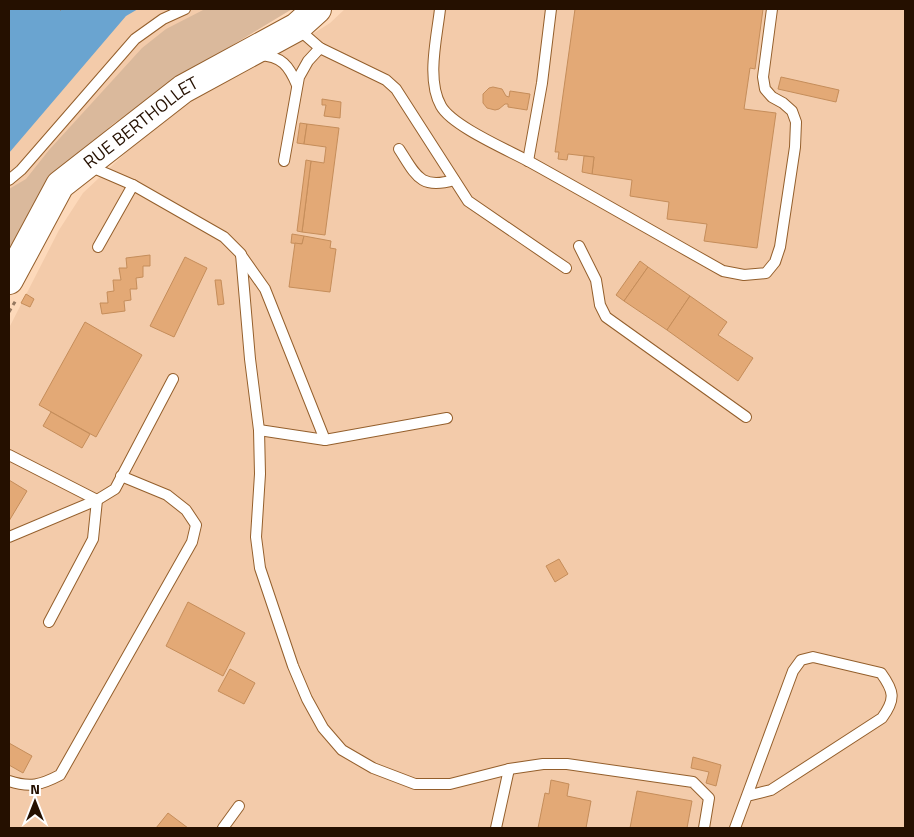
<svg xmlns="http://www.w3.org/2000/svg" width="914" height="837" font-family="'Titillium Web',sans-serif">
<style>
.built{fill:#f3cbaa}
.green{fill:#dab99c}
.water{fill:#6aa4d0}
.building{fill:#e3a976;stroke:#c58d5a}
.lines{fill:none;stroke-linecap:round;stroke-linejoin:round}
.service-casing{stroke:#945f2c;stroke-width:12}
.secondary-casing{stroke:#945f2c;stroke-width:30}
.path{stroke:#957860;stroke-width:3;stroke-dasharray:4 4;stroke-linecap:butt}
.service{stroke:#fff;stroke-width:10}
.secondary{stroke:#fff;stroke-width:28}
.labels{text-anchor:middle;stroke-width:4.5;stroke-linejoin:round;paint-order:stroke}
.street-label{font-size:18px;fill:#251000;stroke:#fff}
</style>
<rect width="100%" height="100%" fill="#fdd9ba"/>
<!-- built -->
<g class="built">
<polygon points="9,9 292,9 175,80 113,124 60,171 9,254"/>
<polygon points="345,9 905,9 905,828 9,828 9,328 59,230 83,193 151,129 196,96 279,52 289,49 330,23"/>
</g>
<!-- green -->
<polygon class="green" points="205,9 292,9 175,80 113,124 60,171 9,254 9,189 26,179 49,150 142,48 166,29"/>
<!-- water -->
<polygon class="water" points="9,9 138,9 126,16 9,153"/>
<!-- building -->
<g class="building">
<polygon points="575,9 763,9 755,69 750,68 744,109 776,113 757,248 704,241 707,224 667,219 669,202 630,196 632,180 592,174 594,157 568,154 567,160 558,159 559,152 555,152"/>
<polygon points="781,77 839,90 836,102 778,89"/>
<polygon points="493,87 502,89 506,96 509,97 510,91 530,94 527,110 508,107 508,104 505,104 499,109 495,110 487,108 483,103 483,94 489,88"/>
<polygon points="322,99 341,102 340,118 324,116 326,105 322,105"/>
<polygon points="300,123 307,124 304,144 297,143"/>
<polygon points="307,124 339,128 325,235 302,232 311,161 324,163 326,147 304,144"/>
<polygon points="584,156 594,157 592,174 582,172"/>
<polygon points="306,160 311,161 302,232 297,231"/>
<polygon points="292,234 304,236 302,244 291,243"/>
<polygon points="304,236 331,241 330,248 336,249 330,292 289,287 295,243 302,244"/>
<polygon points="150,255 150,266 143,266 143,277 136,278 137,289 130,289 131,300 124,301 125,311 102,314 100,303 108,303 107,292 114,291 113,280 121,280 119,268 127,268 126,258"/>
<polygon points="185,257 207,268 174,337 150,326"/>
<polygon points="640,261 648,267 624,301 616,295"/>
<polygon points="648,267 690,296 667,330 624,301"/>
<polygon points="215,280 221,280 224,304 218,305"/>
<polygon points="26,294 34,299 30,307 21,303"/>
<polygon points="690,296 727,322 718,335 753,358 738,381 667,330"/>
<polygon points="85,322 142,355 96,437 39,405"/>
<polygon points="51,412 90,434 82,448 43,426"/>
<polygon points="9,480 27,491 9,521"/>
<polygon points="559,559 568,574 555,582 546,566"/>
<polygon points="188,602 245,633 223,676 166,646"/>
<polygon points="230,669 255,683 244,704 218,691"/>
<polygon points="9,743 32,756 23,773 9,765"/>
<polygon points="693,757 721,765 716,786 706,783 709,772 691,768"/>
<polygon points="551,780 569,784 567,796 591,801 586,828 538,828 545,793 549,794"/>
<polygon points="637,791 692,801 687,828 630,828"/>
<polygon points="168,813 188,828 156,828"/>
</g>
<g class="lines">
<defs>
<g id="service">
<path d="M440,9C437,37 426,80 441,106C452,126 508,150 530,162C595,198 659,235 723,271L744,275L766,273L775,262L780,247L795,147L796,122L792,111L783,103L772,97L765,89L763,77L772,9"/>
<polyline points="297,28 320,48 386,80 396,89 468,201 566,268"/>
<path d="M259,55C282,56 289,66 297,85"/>
<path d="M399,149C416,175 420,190 454,180"/>
<polyline points="284,161 299,77 308,61 320,48"/>
<polyline points="528,161 542,83 551,9"/>
<polyline points="89,166 133,185 224,237 241,254 250,359 259,430 260,474 256,537 260,568 293,666 307,699 323,728 342,750 373,768 415,784 450,784 509,769 543,764 567,764 693,782 709,798 704,828"/>
<polyline points="9,180 21,170 135,39 163,19 185,9"/>
<polyline points="579,246 596,280 600,305 606,317 746,417"/>
<polyline points="98,247 133,185"/>
<polyline points="241,255 265,289 325,440"/>
<polyline points="259,430 325,440 447,418"/>
<polyline points="9,455 97,500 93,539 49,622"/>
<polyline points="9,537 97,500 115,489 173,379"/>
<path d="M9,781C30,788 41,785 60,775L192,542L196,525L186,510L167,495L121,476"/>
<polyline points="223,828 239,806"/>
<polyline points="496,828 509,769"/>
<path d="M735,828L793,671L801,660L813,657L881,673C894,691 896,699 882,718L771,790L747,796"/>
</g>
<g id="secondary">
<path id="s1" d="M9,280L60,185L183,89L297,27L317,9"/>
</g>
</defs>
<!-- service casing -->
<use href="#service" class="service-casing"/>
<!-- secondary casing -->
<use href="#secondary" class="secondary-casing"/>
<!-- path -->
<g class="path">
<polyline points="60,9 61,9"/>
<polyline points="9,312 16,300"/>
</g>
<!-- service -->
<use href="#service" class="service"/>
<!-- secondary -->
<use href="#secondary" class="secondary"/>
</g>
<g class="labels">
<!-- street labels -->
<g class="street-label">
<text dy="6" stroke="none"><textPath href="#s1" startOffset="210">RUE BERTHOLLET</textPath></text>
</g>
</g>
<!-- border -->
<rect width="914" height="837" fill="none" stroke="#251000" stroke-width="20"/>
<!-- north arrow -->
<g transform="translate(35 802)" stroke="#ffffff" stroke-width="4" paint-order="stroke">
<path d="M0-4L9 19L0 12L-9 19Z" fill="#251000"/>
<text y="-8" font-size="14" font-weight="bold" text-anchor="middle" fill="#251000">N</text>
</g>
</svg>
